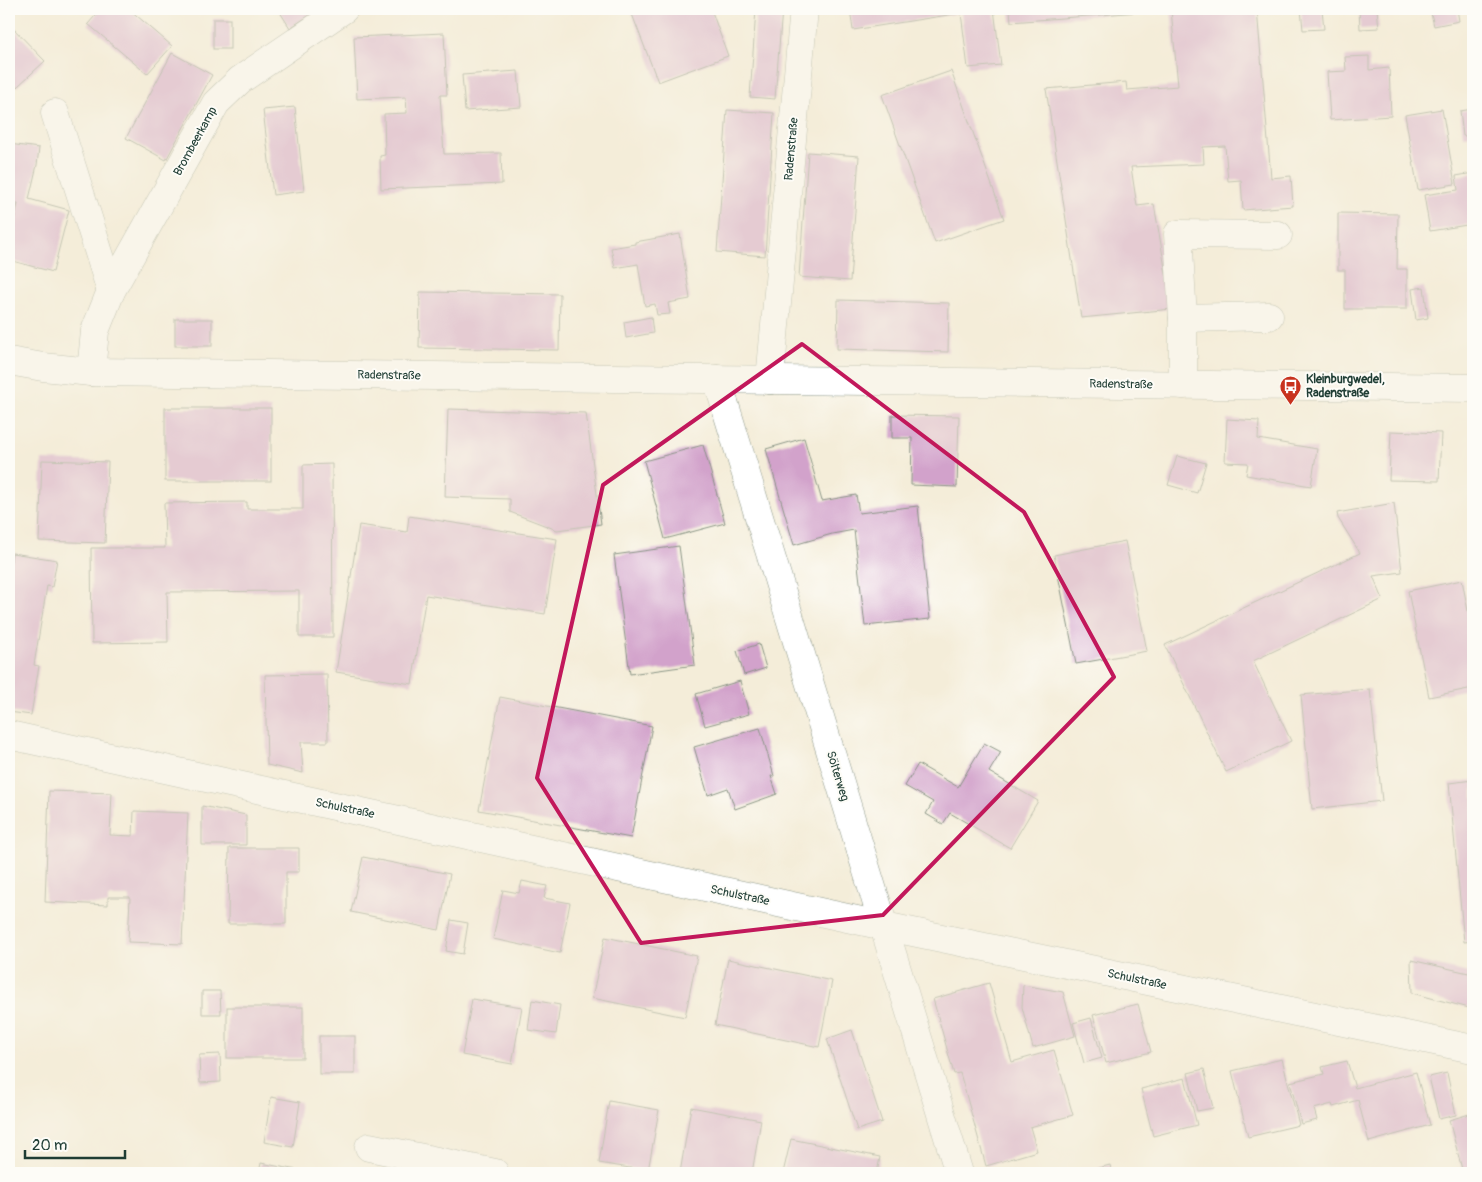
<svg xmlns="http://www.w3.org/2000/svg" width="1482" height="1182" font-family="Pangolin,sans-serif">
<style>
.building{fill:#d2a2cb}
.lines{fill:none;stroke-linecap:round;stroke-linejoin:round}
.minor-casing{stroke:#8a9586;stroke-width:29}
.minor{stroke:#fff;stroke-width:28}
.marked{fill:none;stroke:#c2185b;stroke-width:4;stroke-linejoin:round}
.labels{text-anchor:middle;stroke-width:4;stroke-linejoin:round;paint-order:stroke}
.street-label{font-size:12px;fill:#1f3d34;stroke:#fdfcf7}
.poi-label{font-size:12px;font-weight:bold;fill:#1f3d34;stroke:#fdfcf7;text-anchor:start}
</style>
<rect width="100%" height="100%" fill="#fdfcf7"/>
<filter id="ink" filterUnits="userSpaceOnUse"><feTurbulence type="fractalNoise" baseFrequency=".02" numOctaves="2"/><feDisplacementMap in="SourceGraphic" scale="10" xChannelSelector="R" yChannelSelector="G"/><feConvolveMatrix kernelMatrix="1 2 1 2 8 2 1 2 1" color-interpolation-filters="sRGB"/></filter>
<filter id="wash" filterUnits="userSpaceOnUse"><feTurbulence type="fractalNoise" baseFrequency=".0096" numOctaves="4" result="noise"/><feDisplacementMap in="SourceGraphic" scale="20" xChannelSelector="R" yChannelSelector="G"/><feGaussianBlur stdDeviation="1.12" result="paint"/><feColorMatrix in="noise" values="0 0 0 0 0 0 0 0 0 0 0 0 0 0 0 0 0 1.4 0 .05"/><feComposite in="paint" operator="in"/></filter>
<g filter="url(#wash)">
<rect width="100%" height="100%" fill="#f4edd9"/>
<g id="blocks">
<!-- building -->
<g class="building">
<polygon points="101,9 129,9 172,46 147,74 88,24"/>
<polygon points="278,9 319,9 290,28"/>
<polygon points="630,9 711,9 728,56 658,82"/>
<polygon points="756,9 782,9 775,99 750,97"/>
<polygon points="850,9 994,9 1001,65 968,68 961,13 853,30"/>
<polygon points="1010,9 1139,9 1139,12 1011,22"/>
<polygon points="1171,9 1257,9 1271,178 1291,176 1293,206 1243,210 1241,180 1228,181 1225,146 1203,147 1204,164 1131,167 1137,206 1154,204 1172,309 1081,318 1046,89 1126,82 1127,90 1178,86"/>
<polygon points="1301,9 1322,9 1324,29 1303,30"/>
<polygon points="1359,9 1377,9 1379,28 1360,29"/>
<polygon points="1430,9 1457,9 1459,21 1434,26"/>
<rect x="213" y="19" width="17" height="30"/>
<polygon points="9,24 45,61 17,87 9,78"/>
<polygon points="444,33 447,95 440,95 444,154 501,153 502,184 381,189 380,156 385,155 384,114 407,113 406,97 357,99 354,37"/>
<polygon points="172,53 212,75 166,160 126,138"/>
<polygon points="1369,56 1369,70 1389,68 1391,116 1330,120 1327,72 1346,71 1345,57"/>
<polygon points="518,71 521,107 465,111 462,75"/>
<polygon points="951,71 1004,219 935,243 882,95"/>
<polygon points="295,107 304,191 273,195 263,110"/>
<polygon points="1442,109 1455,184 1418,190 1405,115"/>
<polygon points="1473,109 1473,135 1463,136 1460,111"/>
<polygon points="727,110 774,113 765,256 717,252"/>
<polygon points="9,144 39,148 37,165 29,199 69,210 53,272 9,260 9,240 18,204 9,202"/>
<polygon points="808,152 859,156 850,281 799,277"/>
<polygon points="1473,173 1473,224 1430,231 1424,195 1458,190 1456,176"/>
<polygon points="1338,213 1398,214 1397,269 1407,269 1407,309 1345,309 1345,270 1338,270"/>
<polygon points="680,234 690,299 668,303 670,314 657,315 655,304 645,306 638,264 615,268 611,248 635,244 635,242"/>
<polygon points="1424,287 1428,318 1416,320 1412,289"/>
<polygon points="420,292 560,294 559,350 419,348"/>
<polygon points="838,300 949,303 948,352 837,349"/>
<polygon points="651,317 653,333 626,338 624,322"/>
<rect x="175" y="319" width="37" height="27"/>
<rect x="165" y="408" width="106" height="73"/>
<polygon points="448,409 586,413 601,524 557,530 510,512 510,499 445,497"/>
<polygon points="892,415 959,416 957,487 911,485 912,438 892,438"/>
<polygon points="1227,419 1259,421 1258,439 1317,449 1311,486 1246,475 1248,463 1225,462"/>
<polygon points="1391,431 1441,433 1439,481 1389,480"/>
<polygon points="804,438 822,501 856,495 859,513 918,506 930,619 865,626 854,530 832,534 794,545 766,449"/>
<polygon points="703,445 725,523 665,539 644,461"/>
<polygon points="1177,456 1206,463 1197,493 1168,485"/>
<polygon points="42,460 108,462 105,543 39,541"/>
<polygon points="332,464 333,637 299,637 299,591 167,592 168,642 92,643 91,548 165,548 164,503 247,502 247,509 303,509 303,465"/>
<polygon points="1394,503 1402,572 1373,576 1383,599 1253,661 1291,741 1226,772 1165,645 1360,553 1338,518 1337,513"/>
<polygon points="409,516 557,539 545,614 426,595 412,684 336,672 359,525 407,532"/>
<polygon points="1125,541 1147,651 1076,664 1054,555"/>
<polygon points="679,546 695,665 630,674 614,555"/>
<polygon points="12,553 57,560 52,587 47,586 34,665 39,666 31,715 9,712 9,574"/>
<polygon points="1462,580 1468,611 1473,610 1473,688 1429,697 1408,591"/>
<polygon points="759,644 766,668 744,675 737,651"/>
<polygon points="327,674 328,742 301,742 303,773 267,765 265,675"/>
<polygon points="740,681 749,714 705,726 696,694"/>
<polygon points="1370,689 1382,801 1312,809 1301,695"/>
<polygon points="500,697 652,726 631,838 479,810"/>
<polygon points="760,728 774,776 771,776 777,794 735,809 728,788 708,795 694,747"/>
<polygon points="984,743 1001,752 989,772 1038,801 1010,848 950,813 943,824 926,814 933,802 905,786 918,764 958,787"/>
<polygon points="1473,780 1473,941 1464,942 1449,783"/>
<polygon points="49,791 112,793 110,835 133,836 134,811 188,813 182,944 128,942 130,897 108,897 108,905 45,902"/>
<polygon points="202,806 246,815 246,845 202,845"/>
<polygon points="229,848 299,848 299,872 286,872 286,924 228,924"/>
<polygon points="363,857 450,874 439,930 351,912"/>
<polygon points="522,881 547,886 544,898 570,903 560,953 493,939 503,890 519,893"/>
<polygon points="451,920 468,923 463,954 446,951"/>
<polygon points="605,937 697,956 685,1017 592,998"/>
<polygon points="728,959 832,981 819,1047 715,1025"/>
<polygon points="1411,960 1473,974 1473,1009 1412,993"/>
<polygon points="989,983 1012,1062 1054,1050 1073,1115 1030,1127 1037,1151 986,1166 960,1073 954,1074 933,999"/>
<polygon points="1023,985 1063,992 1075,1036 1033,1048 1022,1007"/>
<polygon points="202,991 220,991 221,1014 202,1014"/>
<polygon points="472,999 522,1007 512,1064 462,1055"/>
<polygon points="532,1000 560,1005 556,1034 528,1030"/>
<polygon points="1138,1004 1151,1052 1106,1063 1093,1015"/>
<rect x="227" y="1007" width="76" height="51"/>
<polygon points="1091,1018 1102,1058 1084,1063 1073,1023"/>
<polygon points="852,1030 882,1122 857,1130 827,1039"/>
<rect x="319" y="1036" width="36" height="38"/>
<polygon points="220,1054 221,1082 200,1083 199,1055"/>
<polygon points="1282,1059 1299,1125 1248,1137 1232,1071"/>
<polygon points="1347,1061 1355,1088 1416,1072 1430,1125 1369,1142 1358,1100 1333,1107 1332,1104 1314,1109 1317,1120 1301,1124 1290,1082 1324,1074 1322,1067"/>
<polygon points="1204,1069 1213,1108 1197,1111 1188,1073"/>
<polygon points="1447,1073 1456,1115 1439,1119 1429,1077"/>
<polygon points="1185,1078 1197,1125 1153,1136 1141,1089"/>
<polygon points="271,1097 300,1102 293,1147 264,1142"/>
<polygon points="609,1101 659,1110 648,1171 599,1163"/>
<polygon points="691,1107 761,1120 752,1173 680,1173"/>
<polygon points="1473,1113 1473,1173 1463,1173 1449,1120"/>
<polygon points="791,1139 880,1157 877,1173 783,1173"/>
<polygon points="261,1163 307,1172 307,1173 259,1173"/>
<polygon points="1110,1165 1112,1173 1079,1173"/>
</g>
</g>
</g>
<g filter="url(#ink)">
<use href="#blocks" fill-opacity="0" stroke="#8a9586" stroke-width="1"/>
<g class="lines">
<defs>
<g id="minor">
<polyline points="55,113 111,291"/>
<polyline points="1183,318 1269,316"/>
<polyline points="9,361 43,367 91,372 1473,388"/>
<polyline points="91,372 95,331 111,291 216,103 240,80 344,9"/>
<polyline points="717,379 959,1173"/>
<polyline points="770,380 804,9"/>
<polyline points="1183,385 1183,318 1178,234 1278,235"/>
<polyline points="9,735 884,926 1473,1049"/>
<polyline points="369,1147 495,1173"/>
</g>
</defs>
<!-- minor casing -->
<use href="#minor" class="minor-casing"/>
<!-- minor -->
<use href="#minor" class="minor"/>
</g>
</g>
<!-- marked area -->
<path d="M0 0H1482V1182H0ZM802,344L1024,512L1114,677L883,915L641,943L537,778L603,485Z" fill="#f4edd9" fill-opacity=".55" fill-rule="evenodd"/>
<path class="marked" d="M802,344L1024,512L1114,677L883,915L641,943L537,778L603,485Z"/>
<!-- icons -->
<defs>
<symbol id="bus-pin" viewBox="-11 -11 22 30"><path d="M0 17L-7.5 6A9.5 9.5 0 1 1 7.5 6Z" fill="#c8321e" stroke="#fdfcf7"/><path d="M-5-6H5V4H4V6H2V4H-2V6H-4V4H-5ZM-3.5-4V0h7V-4ZM-3.5 1.2v1.5H-2V1.2ZM2 1.2v1.5H3.5V1.2Z" fill="#fff"/></symbol>
</defs>
<g fill-rule="evenodd">
<use href="#bus-pin" x="1278" y="374" width="25" height="34"/>
</g>
<g class="labels">
<!-- street labels -->
<g class="street-label">
<text transform="translate(195 141) rotate(-61)" y="4">Brombeerkamp</text>
<text transform="translate(791 149) rotate(-85)" y="4">Radenstraße</text>
<text transform="translate(389 375) rotate(1)" y="4">Radenstraße</text>
<text transform="translate(1121 384) rotate(1)" y="4">Radenstraße</text>
<text transform="translate(838 776) rotate(73)" y="4">Sölterweg</text>
<text transform="translate(345 808) rotate(12)" y="4">Schulstraße</text>
<text transform="translate(740 895) rotate(12)" y="4">Schulstraße</text>
<text transform="translate(1137 979) rotate(12)" y="4">Schulstraße</text>
</g>
<!-- poi labels -->
<g class="poi-label">
<text x="1306" y="383">Kleinburgwedel,<tspan x="1306" dy="14">Radenstraße</tspan></text>
</g>
</g>
<!-- margin -->
<rect width="1482" height="1182" fill="none" stroke="#fdfcf7" stroke-width="30"/>
<!-- scale -->
<path d="M25 1150v8h100v-8" fill="none" stroke="#1f3d34" stroke-width="2.5"/>
<text x="32" y="1150" font-size="15" fill="#1f3d34" stroke="#fdfcf7" stroke-width="4" paint-order="stroke">20 m</text>
</svg>
